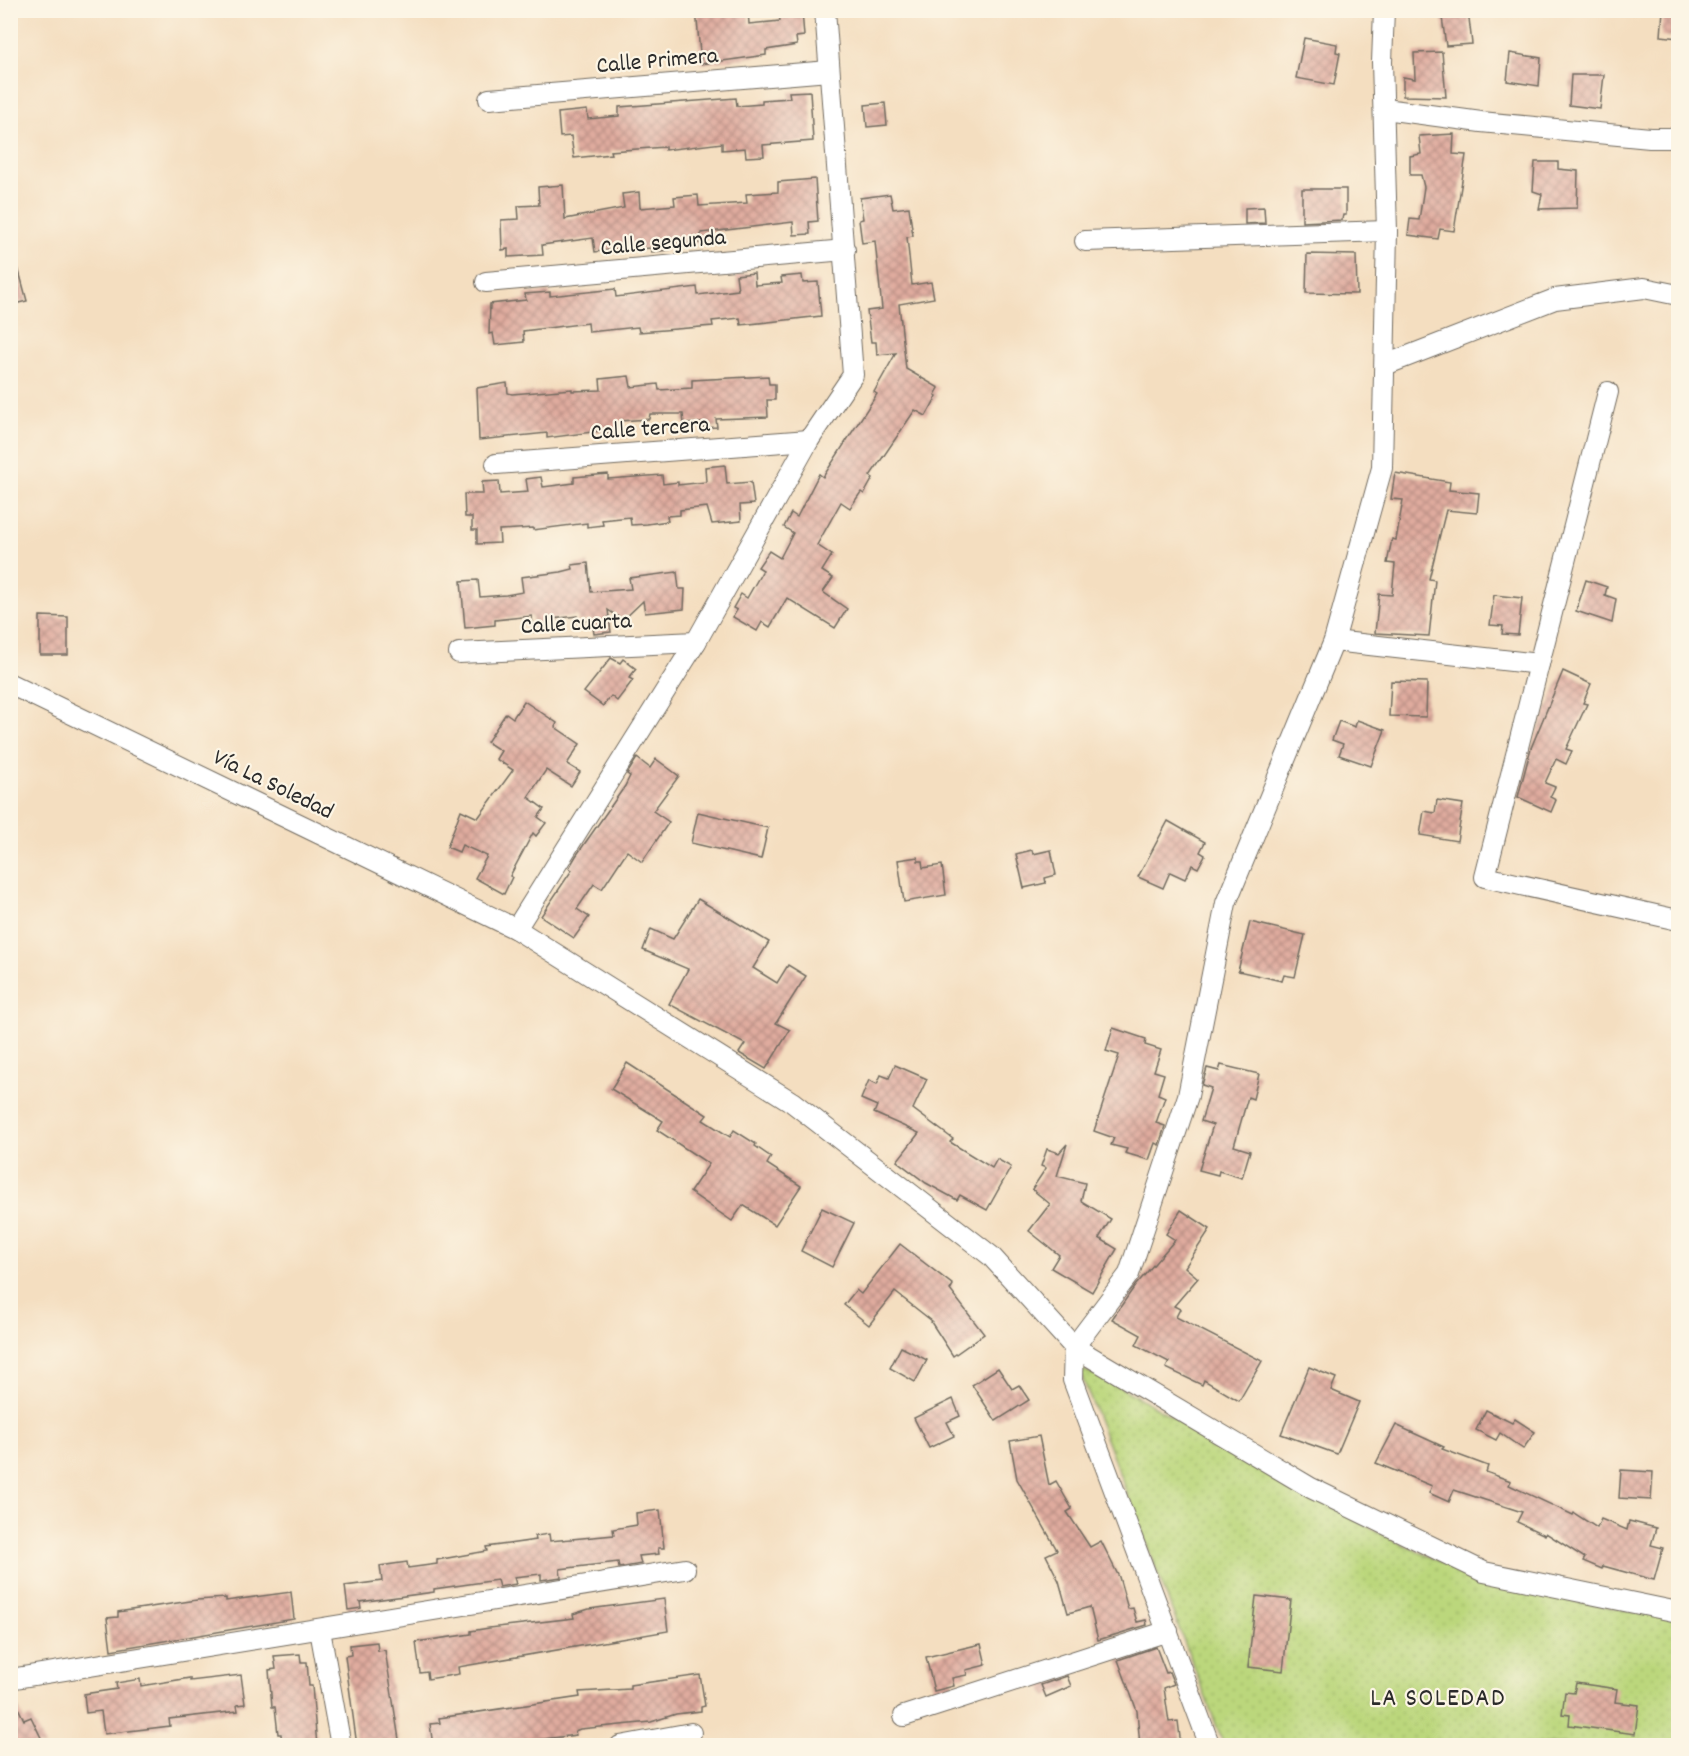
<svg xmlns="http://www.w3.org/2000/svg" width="1689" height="1756" font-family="Dekko,sans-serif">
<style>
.grass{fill:url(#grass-dots);stroke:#738154;stroke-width:1.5}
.building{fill:url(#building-cross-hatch)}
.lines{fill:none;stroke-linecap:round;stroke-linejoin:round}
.minor-casing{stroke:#716a5f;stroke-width:22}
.minor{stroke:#fff;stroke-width:20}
.labels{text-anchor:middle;stroke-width:4.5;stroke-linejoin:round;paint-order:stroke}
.street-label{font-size:24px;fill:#2b2b2b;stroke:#fcf5e5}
.neighbourhood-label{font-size:26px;letter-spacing:1.5px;fill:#2b2b2b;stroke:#fcf5e5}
</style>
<defs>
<pattern id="grass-dots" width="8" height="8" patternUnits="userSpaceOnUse" patternTransform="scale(1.5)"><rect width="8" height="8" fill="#bbd77c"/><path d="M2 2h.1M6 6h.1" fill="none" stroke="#a1b96b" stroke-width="1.8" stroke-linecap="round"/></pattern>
<pattern id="building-cross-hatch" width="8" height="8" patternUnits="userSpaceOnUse" patternTransform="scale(1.5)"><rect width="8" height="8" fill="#e0ac9f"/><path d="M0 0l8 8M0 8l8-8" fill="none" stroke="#b68c82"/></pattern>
</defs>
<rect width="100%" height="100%" fill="#fcf5e5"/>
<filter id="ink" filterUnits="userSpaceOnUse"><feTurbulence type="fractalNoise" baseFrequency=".0167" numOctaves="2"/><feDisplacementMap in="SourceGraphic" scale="12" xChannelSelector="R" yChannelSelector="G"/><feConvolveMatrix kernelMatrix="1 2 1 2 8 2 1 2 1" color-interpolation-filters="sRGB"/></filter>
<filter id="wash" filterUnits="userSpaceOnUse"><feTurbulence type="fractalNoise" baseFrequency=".008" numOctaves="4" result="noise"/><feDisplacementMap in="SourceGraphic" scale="24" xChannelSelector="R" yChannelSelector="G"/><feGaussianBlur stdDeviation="1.35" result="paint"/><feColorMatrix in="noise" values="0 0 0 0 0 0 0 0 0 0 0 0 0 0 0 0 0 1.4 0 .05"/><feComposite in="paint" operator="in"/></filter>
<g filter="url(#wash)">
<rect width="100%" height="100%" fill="#f4dec0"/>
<!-- grass -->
<polygon class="grass" points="1079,1369 1102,1377 1381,1534 1494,1587 1678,1619 1678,1745 1224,1745"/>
<g id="blocks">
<!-- building -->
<g class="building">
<polygon points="696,10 748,10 749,24 780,21 779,13 802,11 804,36 796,37 797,45 766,50 766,55 701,64"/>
<polygon points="1441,10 1468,10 1472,44 1446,46"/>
<polygon points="1663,10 1678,10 1678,38 1661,36"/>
<polygon points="1304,38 1337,44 1336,52 1340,53 1334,85 1296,78"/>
<polygon points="1442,52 1446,97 1403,96 1403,77 1415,79 1414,53"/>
<polygon points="1510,53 1541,58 1539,86 1507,81"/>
<polygon points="1571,75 1604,75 1600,109 1569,105"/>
<polygon points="810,91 813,141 763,145 764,156 746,157 745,148 722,150 722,143 665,150 665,147 610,151 611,154 574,158 571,136 560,137 558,113 587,110 588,119 619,116 619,107 736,98 737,106 762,104 762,100 790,98 789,92"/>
<polygon points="885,103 887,125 867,127 865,105"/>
<polygon points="1454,134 1453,154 1466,155 1454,231 1440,229 1438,239 1408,235 1410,219 1419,220 1424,187 1421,175 1410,175 1410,156 1421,154 1419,136"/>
<polygon points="1535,162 1558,162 1558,169 1578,171 1577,208 1539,209 1542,194 1533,191"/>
<polygon points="815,179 818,221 809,222 810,234 794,235 793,222 701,233 701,243 669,245 669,250 651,252 651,248 625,250 625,248 595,252 593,238 542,245 543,255 508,257 508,249 502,250 501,220 519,219 518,206 539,205 538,187 563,185 565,219 624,208 622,194 639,192 640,208 675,205 674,197 698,195 699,206 747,203 746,194 778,192 778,182"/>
<polygon points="1302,189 1346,189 1346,215 1343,215 1342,220 1302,222"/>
<polygon points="890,194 893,209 909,207 913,236 907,237 912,285 931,282 934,298 899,304 906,369 939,388 935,395 937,396 926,416 915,410 870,476 873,478 864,494 861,492 850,508 841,502 817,545 832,555 822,571 833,578 823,592 847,609 835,628 787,598 770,627 762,622 757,631 733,617 737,610 733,608 741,594 747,598 763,570 758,567 769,551 780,558 793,533 784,527 791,513 797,517 819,474 823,477 877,394 874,392 896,353 877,355 876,342 871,342 867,311 882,309 875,241 862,243 859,220 863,219 860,198"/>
<polygon points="1264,207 1265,223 1245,224 1245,208"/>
<polygon points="1307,254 1356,255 1357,294 1306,293"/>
<polygon points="10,256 15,256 27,301 10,305"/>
<polygon points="754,273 755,285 782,283 781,277 802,275 803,283 818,282 821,316 741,325 740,318 712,321 713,326 639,332 638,327 589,332 588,323 523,331 524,342 495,345 493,333 489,334 490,304 526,300 525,294 550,292 550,296 615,289 616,297 697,287 698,295 738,290 736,275"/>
<polygon points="629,376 631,387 658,384 659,390 692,388 692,380 768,376 769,384 775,384 775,400 767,400 768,417 716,419 717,427 702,428 702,423 684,424 683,414 650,414 649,419 620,421 622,432 607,433 607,430 547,438 547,433 479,440 477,388 507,383 508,393 512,394 572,389 572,391 601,390 600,379"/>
<polygon points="725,465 727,484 751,482 754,504 740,505 741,521 712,524 707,507 680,510 680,515 667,516 668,521 647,524 631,525 630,517 602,520 603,525 587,527 587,523 533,530 533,528 499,530 500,543 477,544 477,530 472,530 472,517 465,517 464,494 483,494 482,482 499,481 500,494 528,492 526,479 541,477 543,487 574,483 574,477 608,474 608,479 662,475 663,484 678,482 678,485 706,482 705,467"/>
<polygon points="1395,473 1450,482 1449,490 1479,493 1477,513 1446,510 1429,579 1435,580 1429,636 1375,633 1379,594 1392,595 1395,564 1387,563 1392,539 1396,540 1403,500 1391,499"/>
<polygon points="588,563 591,592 631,589 629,578 677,572 679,589 685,589 684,609 645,613 643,601 623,620 608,610 611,632 594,634 592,620 578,622 577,616 552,619 553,630 534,632 532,616 495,620 495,625 465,628 461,581 478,580 480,597 506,595 523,592 521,577 561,572 573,569 572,565"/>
<polygon points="1586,580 1607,587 1605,595 1616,599 1612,623 1576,611"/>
<polygon points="1494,595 1522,598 1518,635 1502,634 1503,626 1490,625"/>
<polygon points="40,616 68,617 68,655 40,655"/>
<polygon points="611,658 620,663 623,659 636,669 629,678 633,680 617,701 611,696 603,706 584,692"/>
<polygon points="1563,671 1591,684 1583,703 1587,704 1566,749 1572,751 1566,764 1556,759 1545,783 1555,787 1550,797 1556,800 1551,812 1518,797 1531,748"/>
<polygon points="1391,681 1427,682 1426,717 1389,716"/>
<polygon points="524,701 557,723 555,727 580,744 567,764 580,772 571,786 546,770 528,797 544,809 538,817 546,823 536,836 533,833 510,876 512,877 504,894 475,878 487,856 462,845 459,852 447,847 461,810 478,818 513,770 496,759 501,751 487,742 506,713 513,718"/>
<polygon points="1357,720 1385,730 1371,766 1339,755 1343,744 1332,740 1339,721 1355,727"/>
<polygon points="637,758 650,768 656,759 679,776 653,811 669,822 642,862 627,851 602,889 594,884 577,909 589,917 574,938 541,916 572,870 569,868 576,856 625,786 630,776 627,774"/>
<polygon points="1437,800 1463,804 1457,841 1420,835 1424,811 1435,813"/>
<polygon points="698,812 768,828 761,859 691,843"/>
<polygon points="1168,821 1205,842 1200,852 1205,855 1198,868 1192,865 1185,879 1170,872 1163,888 1138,877"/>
<polygon points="1032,850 1033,854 1051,850 1056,875 1045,878 1046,883 1024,888 1016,854"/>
<polygon points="918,857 918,861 922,861 923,868 942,865 946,895 904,902 898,860"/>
<polygon points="698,899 769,942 753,968 777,983 788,965 806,976 776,1023 790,1030 766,1069 739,1053 745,1044 669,1004 688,969 643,950 651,929 673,939"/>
<polygon points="1250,922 1305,935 1295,977 1284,975 1282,981 1238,971"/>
<polygon points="1113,1028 1146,1039 1145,1045 1161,1050 1154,1071 1164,1074 1158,1094 1165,1097 1156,1123 1165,1126 1159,1145 1155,1143 1149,1160 1125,1153 1127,1149 1111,1145 1114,1138 1094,1131 1119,1055 1106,1051"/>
<polygon points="627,1063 707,1115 703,1120 730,1137 734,1130 756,1144 755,1146 771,1157 767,1164 801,1186 775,1225 743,1205 732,1221 690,1192 709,1164 657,1130 663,1121 611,1089"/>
<polygon points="895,1065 927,1079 913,1109 953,1139 950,1142 992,1168 997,1159 1011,1167 987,1210 960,1195 957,1200 926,1183 897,1161 919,1133 874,1113 877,1106 861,1099 869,1080 877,1084 881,1075 889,1078"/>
<polygon points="1221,1065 1259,1074 1253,1099 1248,1097 1234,1146 1250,1151 1242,1178 1219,1171 1218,1175 1199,1170 1213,1125 1201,1121 1211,1088 1202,1085 1207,1068 1219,1071"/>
<polygon points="1067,1144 1057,1176 1085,1183 1081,1201 1111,1219 1099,1238 1117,1249 1092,1292 1051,1268 1059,1255 1029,1231 1050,1204 1032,1189 1046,1168 1041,1166 1047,1149 1059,1153"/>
<polygon points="822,1208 854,1223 832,1267 801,1251"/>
<polygon points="1181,1210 1210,1229 1185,1267 1198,1278 1174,1306 1180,1309 1176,1317 1262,1361 1239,1401 1204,1380 1202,1385 1166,1368 1169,1362 1136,1345 1141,1335 1112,1319 1135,1286 1175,1240 1166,1234"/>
<polygon points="900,1244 953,1285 950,1290 984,1334 953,1356 931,1322 932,1321 895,1292 869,1325 844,1305 856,1290 861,1294"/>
<polygon points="901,1347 927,1360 915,1382 890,1368"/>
<polygon points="1309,1367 1336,1378 1331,1390 1359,1402 1337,1454 1281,1434"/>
<polygon points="998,1368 1012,1389 1019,1385 1029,1400 996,1421 972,1385"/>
<polygon points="953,1399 960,1416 947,1422 954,1436 929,1448 914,1418"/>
<polygon points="1486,1410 1512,1423 1515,1419 1535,1432 1523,1449 1500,1433 1496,1440 1476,1430"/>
<polygon points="1396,1425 1444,1447 1442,1449 1488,1466 1486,1472 1511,1481 1509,1485 1573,1515 1574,1513 1597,1528 1601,1519 1627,1530 1629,1521 1656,1528 1651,1545 1663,1548 1654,1580 1603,1566 1602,1569 1583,1561 1585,1558 1546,1533 1545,1535 1517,1522 1522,1512 1454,1490 1449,1502 1429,1493 1432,1486 1376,1463"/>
<polygon points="1039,1436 1049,1485 1056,1481 1072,1509 1067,1512 1090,1547 1101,1541 1119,1577 1128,1609 1133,1608 1137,1622 1146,1620 1147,1625 1098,1640 1090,1607 1068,1613 1059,1581 1046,1555 1057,1550 1017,1479 1010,1441"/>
<polygon points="1621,1470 1653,1472 1651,1500 1619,1498"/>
<polygon points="660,1510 664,1548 658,1548 659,1554 639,1556 641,1564 619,1568 618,1562 560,1569 561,1577 541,1580 541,1574 514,1577 516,1584 499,1587 497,1580 434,1589 434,1592 360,1602 361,1608 348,1610 345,1586 382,1581 380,1566 407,1562 408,1568 437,1564 437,1560 487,1551 486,1547 536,1540 535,1536 549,1534 550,1541 614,1535 613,1529 637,1525 636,1513"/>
<polygon points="291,1592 294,1619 111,1650 107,1618 118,1617 118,1612 197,1600 226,1598 226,1601"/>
<polygon points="1256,1596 1291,1600 1283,1671 1248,1667"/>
<polygon points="664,1599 668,1631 458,1667 459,1674 447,1676 428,1679 427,1672 420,1673 416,1642 471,1634 471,1631 489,1628 574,1618 573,1614 589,1609"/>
<polygon points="377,1642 378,1651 385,1650 400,1746 357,1746 345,1656 351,1655 350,1645"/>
<polygon points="981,1644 986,1665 966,1670 967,1675 952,1678 954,1686 934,1691 926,1657"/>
<polygon points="1156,1647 1166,1673 1169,1672 1174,1684 1164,1688 1169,1722 1178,1721 1181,1746 1140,1746 1137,1711 1118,1660"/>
<polygon points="300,1654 301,1662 307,1662 309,1686 312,1686 317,1746 282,1746 281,1734 278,1734 275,1707 272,1707 269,1670 276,1669 274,1656"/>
<polygon points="241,1675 245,1704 237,1705 238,1711 169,1719 170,1726 104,1734 101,1711 86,1713 84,1694 117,1689 116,1683 140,1679 141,1686 190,1678 190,1681"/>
<polygon points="700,1675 705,1706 701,1707 701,1711 676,1714 651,1722 580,1729 575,1731 576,1735 488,1746 433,1746 430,1724 440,1723 439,1718 580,1697 579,1692 630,1689 630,1685"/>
<polygon points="1067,1676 1071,1686 1046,1697 1041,1685"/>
<polygon points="1576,1683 1617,1689 1615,1702 1639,1705 1635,1734 1569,1725 1570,1715 1562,1714 1565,1692 1574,1693"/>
<polygon points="10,1691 24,1720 31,1717 45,1746 10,1746"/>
</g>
</g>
</g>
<g filter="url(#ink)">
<use href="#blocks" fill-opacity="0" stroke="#716a5f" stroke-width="1.5"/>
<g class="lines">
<defs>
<g id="minor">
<polyline points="489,99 829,71"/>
<polyline points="1385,109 1481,122 1650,138 1678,138"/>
<polyline points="1085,241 1387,231"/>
<polyline points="486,282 845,250"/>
<polyline points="1385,365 1555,299 1644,288 1678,295"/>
<polyline points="1608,392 1485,877 1678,920"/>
<polyline points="496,464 809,440"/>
<polyline points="1334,641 1539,664"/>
<polyline points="459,653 696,642"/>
<polyline points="10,684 516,929 792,1102 991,1256 1074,1347 1311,1488 1484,1572 1678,1612"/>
<polyline points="516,929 696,642 809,440 853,375 825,10"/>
<polyline points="320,1630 341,1746"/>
<polyline points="10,1679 685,1569"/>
<polyline points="904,1716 1168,1631"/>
<polyline points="620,1746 691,1733"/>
<polyline points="1210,1746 1073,1380 1074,1347 1129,1274 1188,1096 1226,903 1334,641 1382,468 1387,231 1382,62 1384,10"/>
</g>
</defs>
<!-- minor casing -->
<use href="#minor" class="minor-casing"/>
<!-- minor -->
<use href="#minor" class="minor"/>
</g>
</g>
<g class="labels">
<!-- street labels -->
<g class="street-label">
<text transform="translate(657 59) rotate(-5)" y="8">Calle Primera</text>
<text transform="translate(663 241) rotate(-5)" y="8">Calle segunda</text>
<text transform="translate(650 427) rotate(-4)" y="8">Calle tercera</text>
<text transform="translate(576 622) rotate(-3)" y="8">Calle cuarta</text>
<text transform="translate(274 783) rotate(26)" y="8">Vía La Soledad</text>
</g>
<!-- neighbourhood labels -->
<g class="neighbourhood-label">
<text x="1438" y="1705">LA SOLEDAD</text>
</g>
</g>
<!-- margin -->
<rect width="1689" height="1756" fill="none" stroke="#fcf5e5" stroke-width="36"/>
</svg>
